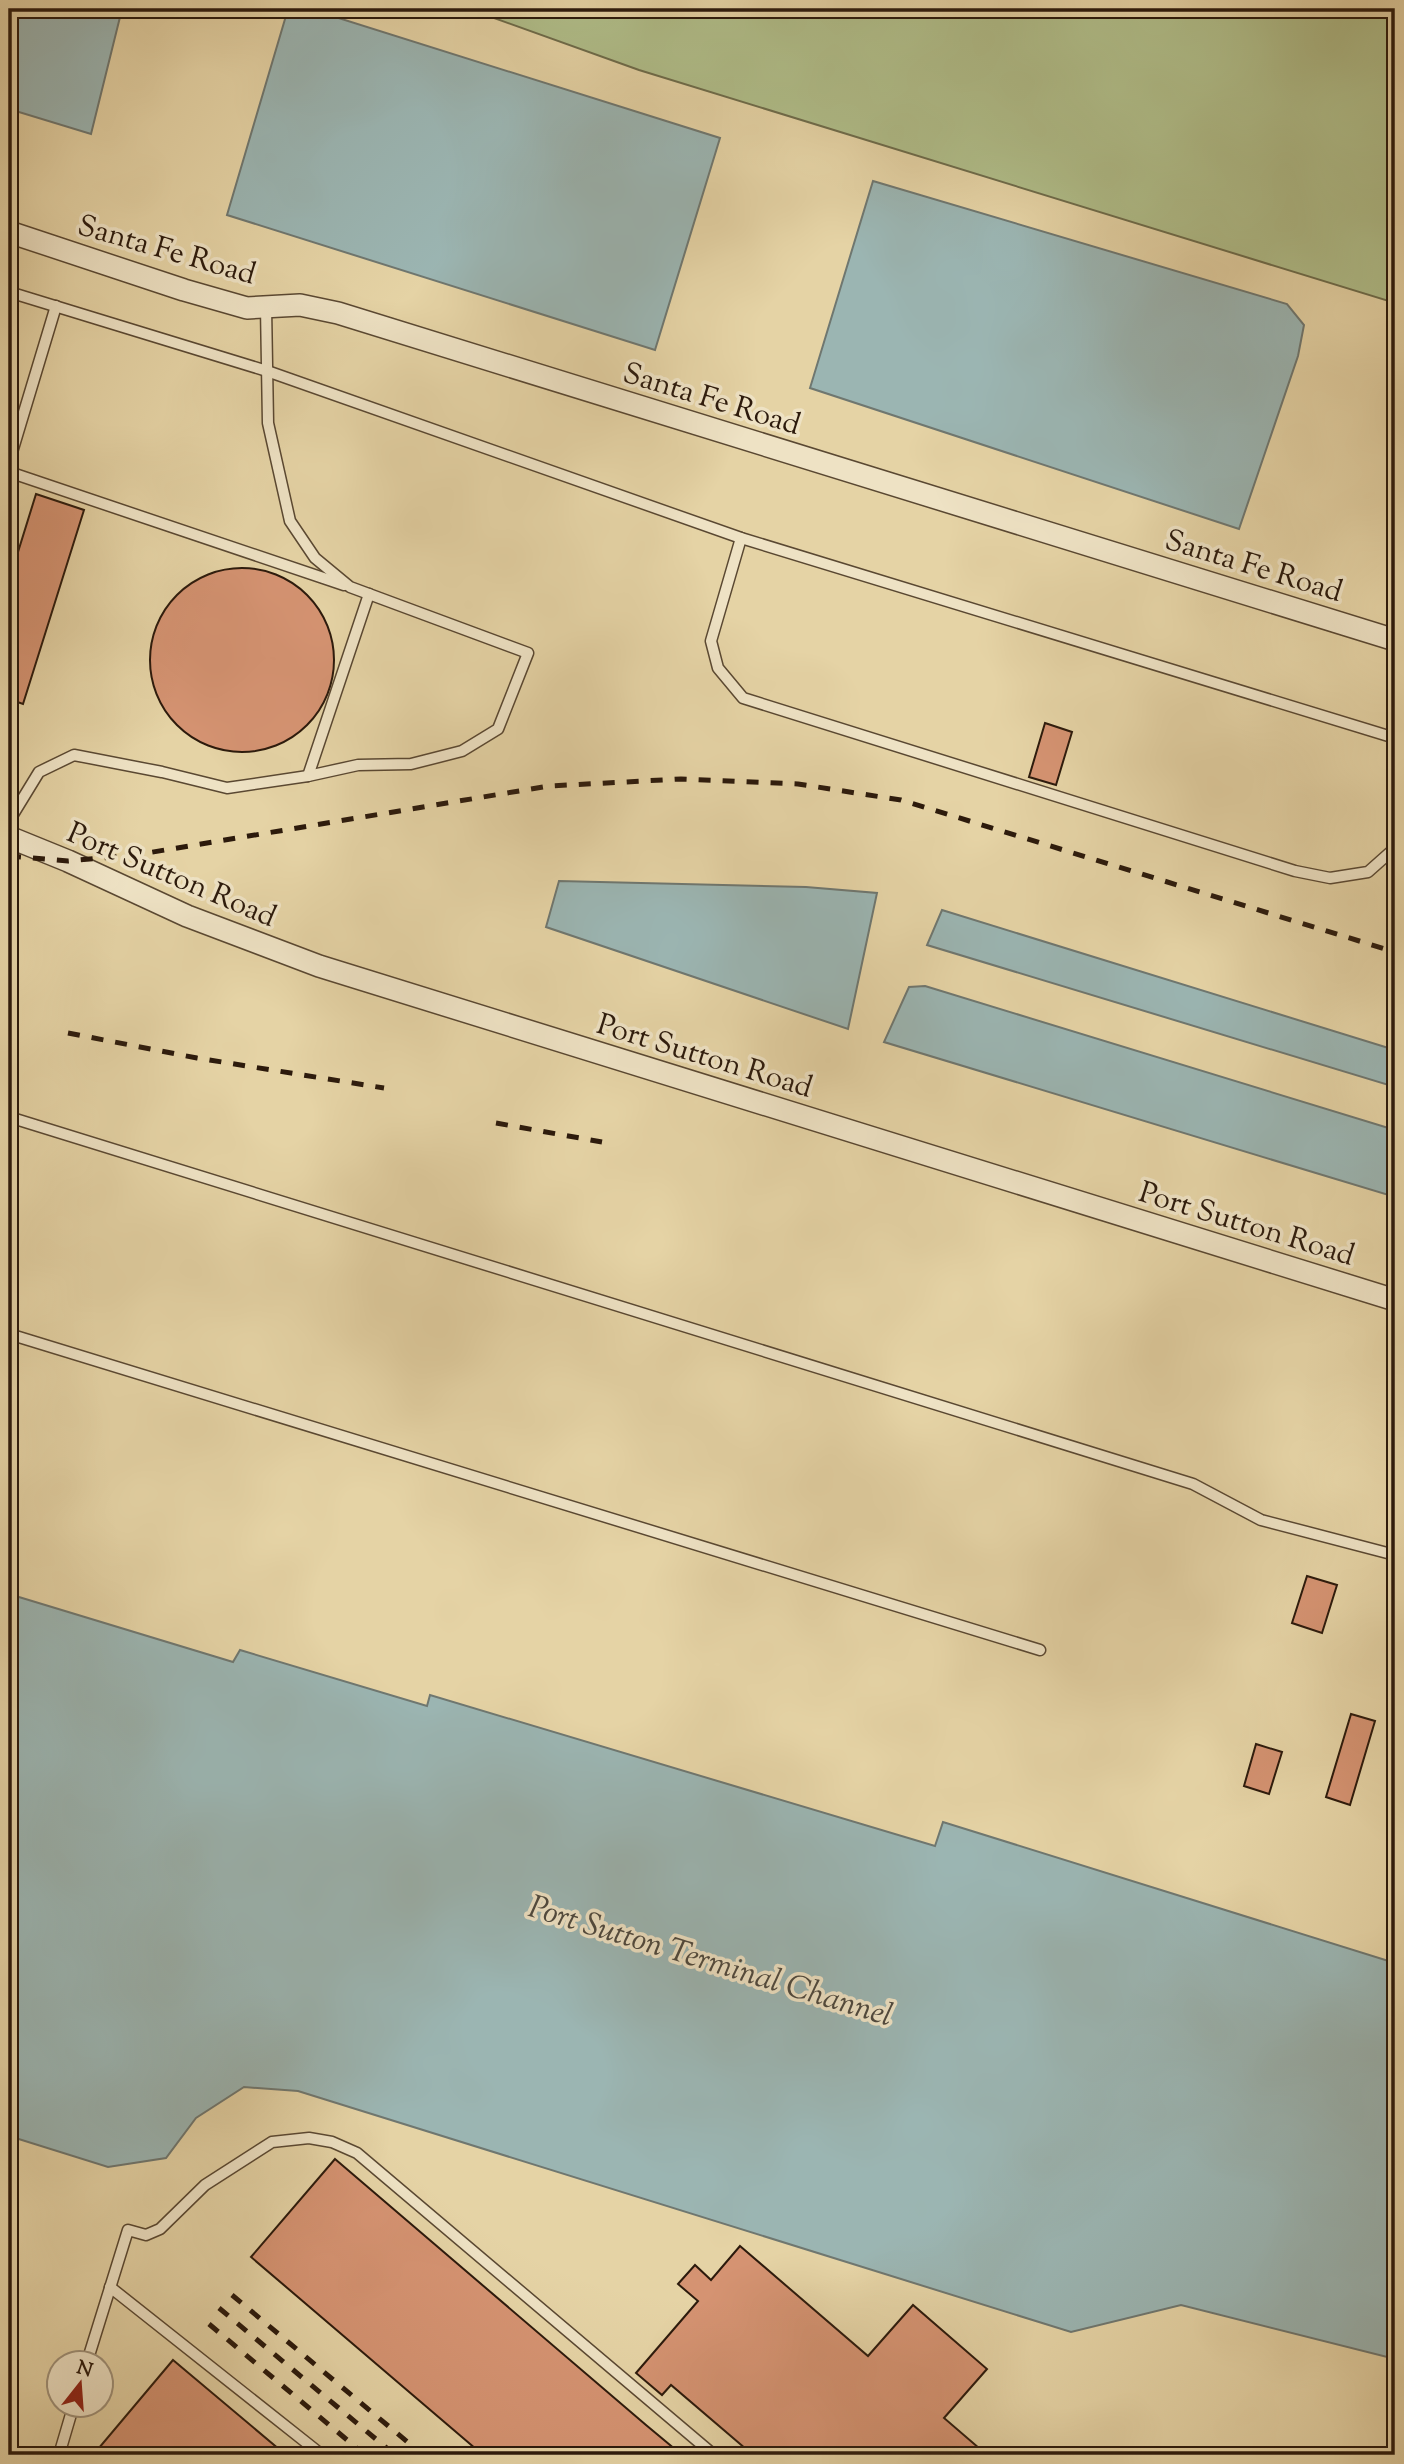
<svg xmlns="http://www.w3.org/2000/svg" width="1404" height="2464" font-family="'Sorts Mill Goudy',serif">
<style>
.green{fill:#b0be8a;stroke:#6e6c4b;stroke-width:2}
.water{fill:#9bb5b2;stroke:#6f7770;stroke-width:2}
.building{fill:#d59372;stroke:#2c1a0c;stroke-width:2}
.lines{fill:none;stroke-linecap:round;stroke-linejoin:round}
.service-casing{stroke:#5a4832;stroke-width:13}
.minor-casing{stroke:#5a4832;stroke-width:24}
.service{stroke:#eee2c4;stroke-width:10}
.minor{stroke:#eee2c4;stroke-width:21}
.rail{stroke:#2c1a0c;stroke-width:5;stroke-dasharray:12 12;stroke-linecap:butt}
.labels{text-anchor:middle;stroke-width:7;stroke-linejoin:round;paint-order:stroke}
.street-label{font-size:30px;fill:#2c1a0c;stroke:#eee2c4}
.water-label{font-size:32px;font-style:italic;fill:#4d483e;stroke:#eee2c4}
</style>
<rect width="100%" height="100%" fill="#e5d3a5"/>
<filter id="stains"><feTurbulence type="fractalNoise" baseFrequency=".00286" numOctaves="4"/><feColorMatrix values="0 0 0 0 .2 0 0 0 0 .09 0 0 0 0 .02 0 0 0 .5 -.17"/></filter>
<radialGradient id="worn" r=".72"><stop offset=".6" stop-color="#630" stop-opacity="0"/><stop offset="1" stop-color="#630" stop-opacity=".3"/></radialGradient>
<!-- green -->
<polygon class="green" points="469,9 1395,9 1395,303 639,70"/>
<!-- water -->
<g class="water">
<polygon points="9,9 122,9 91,134 9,109"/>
<polygon points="288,9 310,9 720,138 655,350 227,215"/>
<polygon points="873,181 1287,304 1304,325 1298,356 1239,529 810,388"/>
<polygon points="559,881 806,887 877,893 848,1029 546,927"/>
<polygon points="942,910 1395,1050 1395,1087 927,945"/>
<polygon points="925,986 1395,1130 1395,1197 884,1042 909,987"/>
<polygon points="9,1594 233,1662 240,1650 427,1706 430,1695 935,1846 943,1822 1395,1963 1395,2359 1181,2305 1071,2332 298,2091 244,2087 196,2118 166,2158 108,2167 9,2136"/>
</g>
<!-- building -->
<g class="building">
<polygon points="36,494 84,510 23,704 9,699 9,581"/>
<circle cx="242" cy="660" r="92"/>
<polygon points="1045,723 1072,732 1056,785 1029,777"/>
<polygon points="1307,1576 1337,1585 1322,1633 1292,1623"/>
<polygon points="1351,1714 1375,1721 1350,1805 1326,1797"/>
<polygon points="1256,1744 1282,1752 1269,1794 1244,1786"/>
<polygon points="335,2159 646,2425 682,2455 483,2455 251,2257"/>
<polygon points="740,2246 868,2356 913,2305 987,2369 944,2418 987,2455 753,2455 671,2385 662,2395 636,2373 698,2301 678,2284 695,2265 711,2280"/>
<polygon points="173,2360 286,2455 93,2455"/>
</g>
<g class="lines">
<defs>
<g id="service">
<polyline points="9,292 267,371 741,538 1395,738"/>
<polyline points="9,462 56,306"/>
<polyline points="9,472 344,585"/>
<polyline points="741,538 711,641 718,668 743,698 1295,871 1330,878 1368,872 1395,848"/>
<polyline points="308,776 369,594"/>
<polyline points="9,821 39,772 74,755 162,772 227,788 308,776 358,765 411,764 462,751 498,729 528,653 350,587 315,558 290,521 268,423 266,307"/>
<polyline points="9,1117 1193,1484 1261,1520 1395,1555"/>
<polyline points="9,1334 1040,1650"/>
<polyline points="110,2287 322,2455"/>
<polyline points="87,2362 128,2230 146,2235 160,2229 205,2185 272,2142 309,2138 332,2142 357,2153 714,2455"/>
<polyline points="59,2455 74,2404"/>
</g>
<g id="minor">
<polyline points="9,232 184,290 247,308 300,305 338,313 1395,640"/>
<polyline points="9,837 68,861 187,916 319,966 1395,1300"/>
</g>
</defs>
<!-- service casing -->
<use href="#service" class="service-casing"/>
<!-- minor casing -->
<use href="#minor" class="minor-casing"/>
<!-- service -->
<use href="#service" class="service"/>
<!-- minor -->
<use href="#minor" class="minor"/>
<!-- rail -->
<g class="rail">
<polyline points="9,856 68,861 135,855 549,786 681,779 798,784 901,800 1395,952"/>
<polyline points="68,1033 197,1058 384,1088"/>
<polyline points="496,1123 602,1142"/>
<polyline points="232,2295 423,2455"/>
<polyline points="219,2308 395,2455"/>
<polyline points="209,2324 365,2455"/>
</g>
</g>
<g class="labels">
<!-- street labels -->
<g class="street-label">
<text transform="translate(167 249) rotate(16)" y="10">Santa Fe Road</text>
<text transform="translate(712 398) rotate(17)" y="10">Santa Fe Road</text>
<text transform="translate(1254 565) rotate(17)" y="10">Santa Fe Road</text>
<text transform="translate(172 874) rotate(23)" y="10">Port Sutton Road</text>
<text transform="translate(705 1055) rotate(17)" y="10">Port Sutton Road</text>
<text transform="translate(1247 1223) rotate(17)" y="10">Port Sutton Road</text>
</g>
<!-- water labels -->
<g class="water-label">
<text transform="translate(711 1960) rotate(17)" y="11">Port Sutton Terminal Channel</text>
</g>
</g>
<!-- margin -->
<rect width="1404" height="2464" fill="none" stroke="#e5d3a5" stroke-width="35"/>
<rect x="10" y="10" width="1383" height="2443" fill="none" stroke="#2c1a0c" stroke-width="3.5"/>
<rect x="18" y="18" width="1369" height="2429" fill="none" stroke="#2c1a0c" stroke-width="2"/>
<!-- north arrow -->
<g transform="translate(80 2384) rotate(17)"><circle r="33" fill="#eee2c4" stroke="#a0927a" stroke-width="2"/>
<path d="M0-5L12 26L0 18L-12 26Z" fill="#8f2418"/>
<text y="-10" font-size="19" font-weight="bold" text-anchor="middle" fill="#2c1a0c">N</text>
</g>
<rect width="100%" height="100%" filter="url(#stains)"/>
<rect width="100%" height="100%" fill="url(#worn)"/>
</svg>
